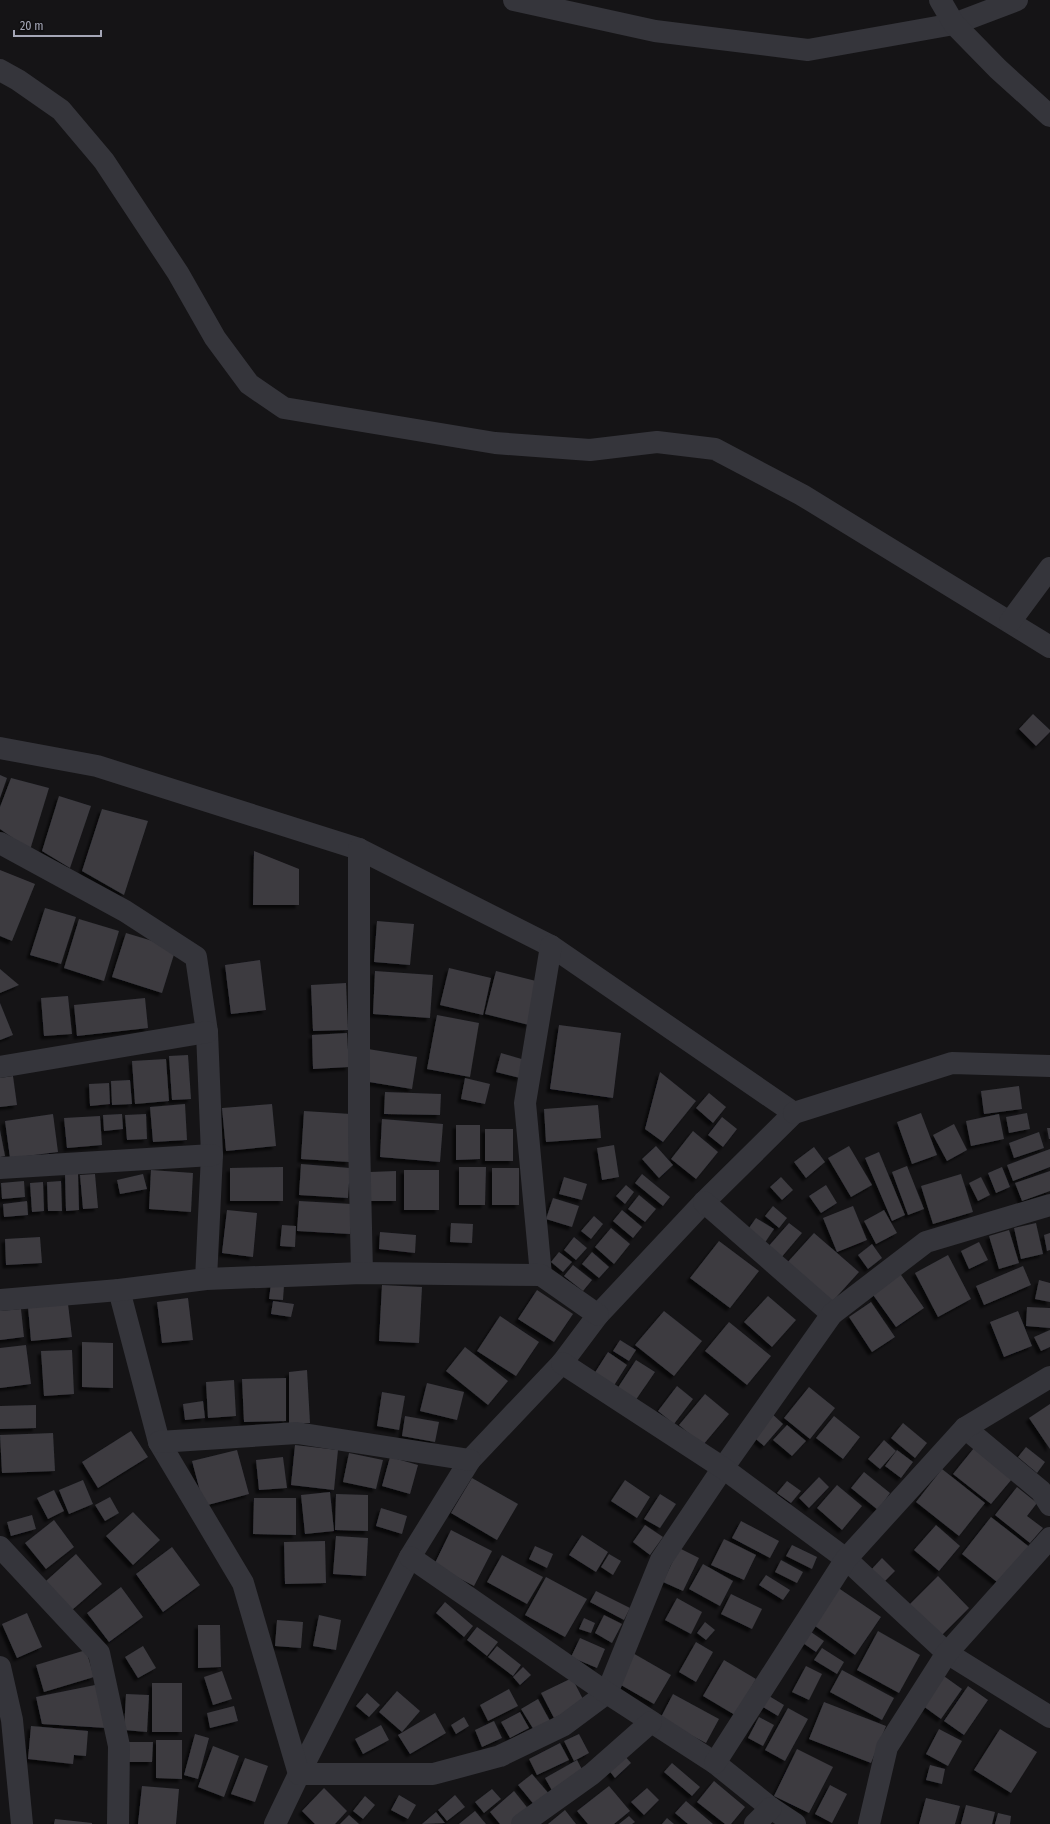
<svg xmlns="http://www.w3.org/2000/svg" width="1050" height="1824" font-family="'Fira Sans Condensed',sans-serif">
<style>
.building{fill:#3c3b41;filter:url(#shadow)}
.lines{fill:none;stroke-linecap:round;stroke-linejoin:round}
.minor{stroke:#35353b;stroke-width:22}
</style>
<defs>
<filter id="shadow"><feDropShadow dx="-3.5" dy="3.5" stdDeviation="1" flood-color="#0009"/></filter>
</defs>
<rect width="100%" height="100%" fill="#151416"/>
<!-- building -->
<g class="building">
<polygon points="1033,714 1050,730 1050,732 1036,746 1019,729"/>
<polygon points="0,775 7,778 0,798"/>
<polygon points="11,778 49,788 30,850 0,829 0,807"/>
<polygon points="59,796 91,806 70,868 42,851"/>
<polygon points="102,809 148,821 124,895 82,871"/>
<polygon points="254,851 299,869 299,905 253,905"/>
<polygon points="0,870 35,884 12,941 0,936"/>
<polygon points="45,908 76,917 61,964 30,955"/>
<polygon points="79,919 119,931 104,981 64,968"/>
<polygon points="377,921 414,924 410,965 374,962"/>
<polygon points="126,933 176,948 162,993 112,977"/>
<polygon points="260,960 266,1010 231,1014 225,965"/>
<polygon points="449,968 491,978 483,1015 440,1005"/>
<polygon points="0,969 19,985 0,993"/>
<polygon points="375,971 433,975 430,1018 373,1014"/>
<polygon points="496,971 540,982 529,1025 485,1014"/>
<polygon points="346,983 348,1030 313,1031 311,985"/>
<polygon points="68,996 72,1034 44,1036 41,998"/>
<polygon points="145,998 148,1028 77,1036 74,1005"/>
<polygon points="0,1003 13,1035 0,1040"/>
<polygon points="437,1015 479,1023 470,1077 427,1069"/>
<polygon points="559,1025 621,1033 613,1098 550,1089"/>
<polygon points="347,1033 349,1067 313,1069 312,1035"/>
<polygon points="368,1049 417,1057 412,1089 363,1081"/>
<polygon points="501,1053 525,1060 520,1078 496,1072"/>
<polygon points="188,1055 191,1099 172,1100 169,1056"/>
<polygon points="166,1059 169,1101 135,1104 132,1061"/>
<polygon points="660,1072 696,1101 663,1142 645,1129"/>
<polygon points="13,1076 17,1105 0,1107 0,1078"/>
<polygon points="465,1078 490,1084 485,1104 461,1099"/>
<polygon points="130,1080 132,1104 112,1105 111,1081"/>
<polygon points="109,1083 110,1104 90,1106 89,1084"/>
<polygon points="1019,1086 1022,1109 984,1114 981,1091"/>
<polygon points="385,1092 441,1094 440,1115 384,1114"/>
<polygon points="709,1093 726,1107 713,1123 696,1108"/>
<polygon points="185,1104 187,1140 153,1142 150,1107"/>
<polygon points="272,1104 276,1146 226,1151 222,1108"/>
<polygon points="598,1105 601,1138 546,1142 544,1109"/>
<polygon points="304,1111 351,1114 349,1162 301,1159"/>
<polygon points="921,1113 937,1155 912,1164 897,1122"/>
<polygon points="1027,1113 1030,1129 1009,1133 1006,1117"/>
<polygon points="53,1114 58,1152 10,1158 5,1121"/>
<polygon points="122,1114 123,1129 104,1131 103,1115"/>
<polygon points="146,1114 147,1139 127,1140 125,1115"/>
<polygon points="999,1114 1004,1139 971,1146 966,1121"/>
<polygon points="100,1116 102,1145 67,1148 64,1118"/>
<polygon points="722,1117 737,1129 723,1147 708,1135"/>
<polygon points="382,1119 443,1124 440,1162 380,1157"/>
<polygon points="954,1124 967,1150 947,1161 933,1135"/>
<polygon points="456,1125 480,1125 480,1159 456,1160"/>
<polygon points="1047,1128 1050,1128 1050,1139 1049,1139"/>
<rect x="485" y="1129" width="28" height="32"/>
<polygon points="0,1130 5,1156 0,1157"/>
<polygon points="693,1131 718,1152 696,1179 671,1159"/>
<polygon points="1039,1132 1044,1148 1014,1158 1009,1143"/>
<polygon points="614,1145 619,1177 602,1180 597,1148"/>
<polygon points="656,1146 673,1165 659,1178 642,1159"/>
<polygon points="849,1146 872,1185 851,1197 828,1158"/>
<polygon points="814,1147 825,1162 806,1178 794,1162"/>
<polygon points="1050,1149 1050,1167 1013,1181 1007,1165"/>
<polygon points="879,1152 905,1215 892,1221 865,1158"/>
<polygon points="301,1164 350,1168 348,1198 299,1195"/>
<polygon points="907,1166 924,1209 908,1215 892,1172"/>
<polygon points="283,1167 283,1201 230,1201 230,1168"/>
<polygon points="459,1167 486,1167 485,1205 459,1205"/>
<polygon points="1002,1167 1010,1187 996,1193 988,1173"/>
<rect x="492" y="1168" width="27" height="37"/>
<polygon points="151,1170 193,1173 191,1212 149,1209"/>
<rect x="404" y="1170" width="35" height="40"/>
<polygon points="396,1171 396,1201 370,1201 370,1172"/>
<polygon points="1050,1171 1050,1191 1022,1201 1015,1183"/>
<polygon points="65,1174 78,1174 79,1210 66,1211"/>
<polygon points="95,1174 98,1208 83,1209 80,1175"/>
<polygon points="143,1174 147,1189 120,1194 117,1180"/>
<polygon points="642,1174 670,1197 663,1206 635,1183"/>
<polygon points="961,1174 973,1212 933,1224 921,1186"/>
<polygon points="564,1177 587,1184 582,1200 559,1194"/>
<polygon points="781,1177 793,1190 782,1200 770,1187"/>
<polygon points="981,1177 990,1195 978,1201 969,1183"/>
<polygon points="24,1181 25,1197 2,1199 1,1183"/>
<polygon points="61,1181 62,1211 48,1211 47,1182"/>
<polygon points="43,1182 44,1211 32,1212 30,1183"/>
<polygon points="626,1185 634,1192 625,1204 616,1196"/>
<polygon points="826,1185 837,1203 821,1213 809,1196"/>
<polygon points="639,1195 656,1209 645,1222 628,1209"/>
<polygon points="553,1198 579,1206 572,1227 546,1219"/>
<polygon points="27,1201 28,1215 4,1217 3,1204"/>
<polygon points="299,1201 352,1204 350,1234 297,1231"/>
<polygon points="773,1206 787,1218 779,1228 765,1216"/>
<polygon points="853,1206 867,1240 837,1252 823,1218"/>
<polygon points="227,1210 257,1213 253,1257 222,1253"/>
<polygon points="622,1210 642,1227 633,1238 613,1221"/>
<polygon points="884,1210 897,1233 876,1244 864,1221"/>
<polygon points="594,1216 603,1224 591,1239 581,1231"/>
<polygon points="756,1218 774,1229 762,1247 744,1235"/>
<polygon points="451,1223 473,1224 472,1243 450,1242"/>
<polygon points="789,1223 802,1233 780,1259 767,1248"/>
<polygon points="1036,1223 1043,1254 1021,1259 1014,1228"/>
<polygon points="282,1225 296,1226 295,1247 280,1246"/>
<polygon points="611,1228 630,1244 614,1264 595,1247"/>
<polygon points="1009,1230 1019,1263 999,1269 989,1236"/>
<polygon points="380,1232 416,1235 415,1253 379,1249"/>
<polygon points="814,1233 859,1272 830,1304 786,1264"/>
<polygon points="1050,1233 1050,1250 1047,1251 1044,1235"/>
<polygon points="40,1237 42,1263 6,1265 5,1239"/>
<polygon points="574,1237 587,1248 576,1260 564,1250"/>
<polygon points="719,1241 759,1271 730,1308 690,1278"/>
<polygon points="979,1242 988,1260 969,1269 961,1251"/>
<polygon points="872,1244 882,1258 868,1269 858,1255"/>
<polygon points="559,1252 572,1262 563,1272 551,1262"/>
<polygon points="592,1252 609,1267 599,1278 582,1264"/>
<polygon points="948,1255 971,1299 938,1317 915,1273"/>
<polygon points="573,1265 592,1280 583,1291 564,1276"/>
<polygon points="1023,1266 1031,1285 984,1305 976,1286"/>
<polygon points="899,1272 924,1308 896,1327 871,1292"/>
<polygon points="1039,1280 1050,1283 1050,1302 1035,1299"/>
<polygon points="271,1283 284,1285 283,1300 269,1299"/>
<polygon points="382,1285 422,1287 419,1343 379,1341"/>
<polygon points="537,1290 573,1314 554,1342 518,1319"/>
<polygon points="768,1296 796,1320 772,1347 744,1322"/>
<polygon points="188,1298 193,1340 162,1343 157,1302"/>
<polygon points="273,1301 294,1304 291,1317 271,1314"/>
<polygon points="871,1302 895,1337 872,1352 849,1317"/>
<polygon points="68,1304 72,1337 31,1341 28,1307"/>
<polygon points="1027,1307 1050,1308 1050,1328 1026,1326"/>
<polygon points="21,1309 24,1337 0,1340 0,1311"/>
<polygon points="664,1311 702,1341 674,1376 635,1345"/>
<polygon points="1018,1311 1032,1346 1004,1357 990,1322"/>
<polygon points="500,1316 539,1342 516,1376 477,1351"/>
<polygon points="729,1322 771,1356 747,1385 705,1351"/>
<polygon points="1050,1330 1050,1347 1041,1351 1034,1337"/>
<polygon points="620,1340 636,1350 629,1361 613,1351"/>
<polygon points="82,1342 113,1343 113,1388 82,1387"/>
<polygon points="26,1345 31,1384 0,1388 0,1348"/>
<polygon points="465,1347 508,1381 488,1405 446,1371"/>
<polygon points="72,1350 74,1394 44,1396 41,1351"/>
<polygon points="608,1352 627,1365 613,1387 594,1374"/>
<polygon points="636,1360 655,1372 635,1401 617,1389"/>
<polygon points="307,1370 310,1423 289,1423 289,1372"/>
<polygon points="286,1378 286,1421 244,1422 242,1379"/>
<polygon points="234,1380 236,1416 208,1418 206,1382"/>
<polygon points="427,1383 464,1392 457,1420 420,1411"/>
<polygon points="677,1386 693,1399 674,1424 658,1411"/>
<polygon points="809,1387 835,1408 810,1439 784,1418"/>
<polygon points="382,1392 405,1396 399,1430 377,1426"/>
<polygon points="705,1394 729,1414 703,1445 679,1425"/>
<polygon points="203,1401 205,1418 185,1420 183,1404"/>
<polygon points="1050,1404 1050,1449 1029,1418"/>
<polygon points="36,1405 36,1428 0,1429 0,1406"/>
<polygon points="769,1411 783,1424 764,1446 750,1434"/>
<polygon points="405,1416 439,1422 435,1442 402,1436"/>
<polygon points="834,1416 860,1437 843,1459 816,1438"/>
<polygon points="903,1423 927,1443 915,1458 891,1438"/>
<polygon points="787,1425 806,1441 792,1456 773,1440"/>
<polygon points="131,1431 148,1457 98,1488 82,1462"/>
<polygon points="53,1433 55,1471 2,1473 0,1435"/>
<polygon points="884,1440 896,1451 880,1469 868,1459"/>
<polygon points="295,1445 338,1450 334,1490 291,1485"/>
<polygon points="1026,1447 1045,1462 1037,1473 1018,1457"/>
<polygon points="974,1448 1012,1479 991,1504 953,1474"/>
<polygon points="237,1450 249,1494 204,1506 192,1461"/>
<polygon points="897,1450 913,1462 901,1478 885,1466"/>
<polygon points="349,1453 383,1460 376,1489 343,1482"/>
<polygon points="283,1457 287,1488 259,1490 256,1460"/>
<polygon points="390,1457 418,1465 410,1494 382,1486"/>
<polygon points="942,1469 985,1503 959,1536 916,1502"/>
<polygon points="864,1472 890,1493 878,1510 851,1488"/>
<polygon points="819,1477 829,1487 809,1508 799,1498"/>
<polygon points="472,1478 518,1504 497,1540 451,1513"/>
<polygon points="83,1480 93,1504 69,1514 59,1490"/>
<polygon points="625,1480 650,1497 637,1518 611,1501"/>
<polygon points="787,1481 801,1491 791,1503 777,1493"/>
<polygon points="837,1485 862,1506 842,1530 817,1508"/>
<polygon points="1017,1487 1037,1503 1027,1516 1043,1528 1030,1543 995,1515"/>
<polygon points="54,1490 64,1511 48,1519 37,1498"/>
<polygon points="330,1492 334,1531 305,1534 301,1495"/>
<polygon points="336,1494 368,1495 368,1531 335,1530"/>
<polygon points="660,1494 676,1504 660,1528 644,1519"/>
<polygon points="110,1497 119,1513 105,1521 95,1505"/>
<polygon points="254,1498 296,1498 296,1535 253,1534"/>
<polygon points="381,1508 407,1516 402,1534 376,1526"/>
<polygon points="133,1512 160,1540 133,1565 106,1536"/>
<polygon points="32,1515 36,1529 11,1536 7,1522"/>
<polygon points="991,1517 1032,1549 1002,1586 962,1554"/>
<polygon points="54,1520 74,1547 46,1569 25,1543"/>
<polygon points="741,1521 779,1541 770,1558 732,1538"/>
<polygon points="645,1525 663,1537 650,1555 633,1542"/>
<polygon points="936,1525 960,1546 939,1571 914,1550"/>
<polygon points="451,1530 492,1551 474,1586 434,1565"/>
<polygon points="582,1535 608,1552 596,1572 569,1555"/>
<polygon points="336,1536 368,1538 366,1576 333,1574"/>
<polygon points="724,1539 756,1555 744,1580 711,1565"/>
<polygon points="325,1541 326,1583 285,1584 284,1542"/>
<polygon points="792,1545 817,1557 812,1569 786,1556"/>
<polygon points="535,1546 553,1554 547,1568 529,1559"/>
<polygon points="172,1547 200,1585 163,1612 136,1574"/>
<polygon points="679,1548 699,1558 683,1591 663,1582"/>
<polygon points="76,1554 102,1584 72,1610 46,1581"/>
<polygon points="609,1554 621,1561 613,1575 601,1567"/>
<polygon points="502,1555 543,1577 527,1604 487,1582"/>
<polygon points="882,1558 895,1571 883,1583 870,1571"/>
<polygon points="781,1560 803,1572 797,1583 775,1572"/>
<polygon points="703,1564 733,1581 720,1606 689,1589"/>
<polygon points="766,1575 790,1590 783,1600 759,1585"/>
<polygon points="938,1576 969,1608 940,1637 908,1606"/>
<polygon points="546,1577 587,1599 565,1637 525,1615"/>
<polygon points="121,1587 143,1617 109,1642 87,1613"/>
<polygon points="837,1587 881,1617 855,1655 811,1623"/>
<polygon points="596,1591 630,1608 624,1620 590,1602"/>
<polygon points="731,1594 762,1609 752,1629 721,1614"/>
<polygon points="677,1598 702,1612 691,1634 665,1620"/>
<polygon points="445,1602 473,1626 464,1637 436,1613"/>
<polygon points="27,1613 42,1647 17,1658 2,1624"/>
<polygon points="319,1615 341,1620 336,1650 313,1646"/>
<polygon points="604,1615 622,1624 612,1643 595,1633"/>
<polygon points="584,1618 595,1623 591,1633 579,1629"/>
<polygon points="277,1620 303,1622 301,1648 275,1646"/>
<polygon points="705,1622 715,1630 706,1640 697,1633"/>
<polygon points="198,1625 220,1625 221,1667 198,1668"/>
<polygon points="477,1627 498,1642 487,1656 467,1640"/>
<polygon points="808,1630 824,1641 816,1652 800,1641"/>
<polygon points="878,1631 920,1655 899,1693 857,1670"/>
<polygon points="580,1638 605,1649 597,1668 571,1657"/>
<polygon points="696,1642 713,1652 696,1682 679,1672"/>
<polygon points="143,1646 156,1668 138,1678 125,1657"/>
<polygon points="497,1646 521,1665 513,1676 488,1657"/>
<polygon points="822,1648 844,1662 837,1674 814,1660"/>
<polygon points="86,1650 94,1677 44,1692 36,1665"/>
<polygon points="631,1652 671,1675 654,1704 614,1681"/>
<polygon points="724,1660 756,1679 735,1715 703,1696"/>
<polygon points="806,1666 822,1674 809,1700 792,1692"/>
<polygon points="523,1667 531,1675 520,1685 513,1677"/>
<polygon points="842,1670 894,1698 882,1720 830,1692"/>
<polygon points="222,1671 232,1699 213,1705 204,1677"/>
<polygon points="941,1674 962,1689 941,1719 919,1703"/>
<polygon points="572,1678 585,1703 554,1718 541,1693"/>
<rect x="152" y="1683" width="30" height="49"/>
<polygon points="100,1684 107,1728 42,1724 36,1697"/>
<polygon points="968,1686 988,1700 964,1735 944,1721"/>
<polygon points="509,1689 518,1706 488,1721 480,1705"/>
<polygon points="397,1691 420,1711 402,1732 379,1712"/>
<polygon points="367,1693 380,1705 369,1717 356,1706"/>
<polygon points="126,1694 149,1695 147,1732 124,1730"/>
<polygon points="673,1694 719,1719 706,1743 660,1719"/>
<polygon points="769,1696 784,1705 778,1716 763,1707"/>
<polygon points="538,1699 550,1721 534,1730 521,1709"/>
<polygon points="824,1702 886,1726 871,1763 809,1739"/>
<polygon points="234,1706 238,1721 210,1728 207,1713"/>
<polygon points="788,1708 808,1719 785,1761 765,1750"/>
<polygon points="520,1712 529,1728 510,1738 501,1722"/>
<polygon points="435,1713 446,1733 410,1754 398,1735"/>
<polygon points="464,1717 469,1726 456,1734 451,1725"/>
<polygon points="759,1717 774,1725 763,1746 748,1738"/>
<polygon points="494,1721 502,1738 482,1747 475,1730"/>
<polygon points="381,1725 389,1740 363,1754 355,1739"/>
<polygon points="31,1726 88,1731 86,1756 74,1755 73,1764 28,1759"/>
<polygon points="939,1729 962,1741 948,1766 926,1754"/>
<polygon points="1000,1729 1037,1752 1011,1793 974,1770"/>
<polygon points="195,1734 209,1738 198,1779 184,1775"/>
<polygon points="579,1734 589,1753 574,1761 564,1741"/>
<polygon points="156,1740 182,1740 182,1779 156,1778"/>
<polygon points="124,1742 153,1742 152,1762 124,1762"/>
<polygon points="560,1743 569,1760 537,1775 529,1759"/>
<polygon points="213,1746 239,1756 224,1797 198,1787"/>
<polygon points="797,1749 833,1767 809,1813 774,1796"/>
<polygon points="623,1754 631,1763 615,1778 607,1768"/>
<polygon points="245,1758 268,1766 255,1802 231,1794"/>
<polygon points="577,1760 585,1775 554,1794 545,1778"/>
<polygon points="672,1763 700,1787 692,1796 664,1772"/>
<polygon points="930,1765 945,1769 942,1784 926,1780"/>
<polygon points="532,1774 550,1795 536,1807 518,1785"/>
<polygon points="714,1781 745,1807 731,1824 725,1824 697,1802"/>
<polygon points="830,1785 847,1794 832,1823 815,1814"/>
<polygon points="142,1786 179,1789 176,1824 138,1824"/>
<polygon points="609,1786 630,1811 614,1824 588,1824 577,1811"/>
<polygon points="324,1788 347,1811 335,1824 315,1824 302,1811"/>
<polygon points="647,1788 659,1800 644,1815 631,1802"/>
<polygon points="492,1789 501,1799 484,1813 475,1802"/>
<polygon points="514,1791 530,1811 514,1824 500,1824 490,1812"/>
<polygon points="399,1795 416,1805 408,1819 391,1810"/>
<polygon points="455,1795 465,1807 447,1821 438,1810"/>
<polygon points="365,1796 375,1805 363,1819 353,1811"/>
<polygon points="926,1798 960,1806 955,1824 919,1824"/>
<polygon points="686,1801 713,1824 688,1824 675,1813"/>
<polygon points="966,1805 995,1812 992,1824 961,1824"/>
<polygon points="565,1810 576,1824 548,1824"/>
<polygon points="475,1811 486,1824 459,1824"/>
<polygon points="436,1812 445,1823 422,1824"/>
<polygon points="998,1813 1011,1816 1010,1824 995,1824"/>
<polygon points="349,1815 359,1824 340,1824"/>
<polygon points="629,1816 635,1822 632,1824 619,1824"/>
<polygon points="667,1818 674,1824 662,1824"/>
<polygon points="55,1819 92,1823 92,1824 54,1824"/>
</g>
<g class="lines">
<!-- minor -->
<g class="minor">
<polyline points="514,0 655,31 808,50 954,24 1017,0"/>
<polyline points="940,0 954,24 998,69 1050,116"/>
<polyline points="0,70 18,80 61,110 104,161 178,273 215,338 249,384 284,408 495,443 590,450 657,442 715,449 802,495 1050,647"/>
<polyline points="1010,622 1050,568"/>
<polyline points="0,748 97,766 359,849 551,946 794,1113 704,1202 598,1315 562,1363 470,1460 410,1557 299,1774 275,1824"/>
<polyline points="0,843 125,911 196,957 207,1032 212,1155 206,1279"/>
<polyline points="359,849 359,1137 362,1273"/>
<polyline points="0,1067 207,1032"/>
<polyline points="794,1113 952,1063 1050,1066"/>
<polyline points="0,1168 212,1155"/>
<polyline points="704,1202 832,1314"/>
<polyline points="541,1275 525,1103 551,946"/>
<polyline points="119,1290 159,1442 243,1583 299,1774 433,1774 500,1756 564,1725 607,1693 661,1560 723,1468 832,1314 926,1242 1050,1205"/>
<polyline points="0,1300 119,1290 206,1279 362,1273 541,1275 598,1315"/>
<polyline points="562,1363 723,1468 846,1559 947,1653 1050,1717"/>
<polyline points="965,1428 1041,1491 1050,1505"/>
<polyline points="159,1442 297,1433 470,1460"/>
<polyline points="0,1547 99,1653 119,1746 118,1824"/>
<polyline points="410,1557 607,1693 715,1763 771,1808 795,1824"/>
<polyline points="0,1667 12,1720 22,1824"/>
<polyline points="715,1763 846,1559 965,1428 1050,1377"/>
<polyline points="522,1824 592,1774 651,1722"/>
<polyline points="755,1824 771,1808"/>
<polyline points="869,1824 887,1747 947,1653 1050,1538"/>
</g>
</g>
<!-- scale -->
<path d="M14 30v6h87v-6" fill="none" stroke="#a5a7b7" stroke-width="2"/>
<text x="20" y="30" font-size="12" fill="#a5a7b7" stroke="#100f11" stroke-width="3" paint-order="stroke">20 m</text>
</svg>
